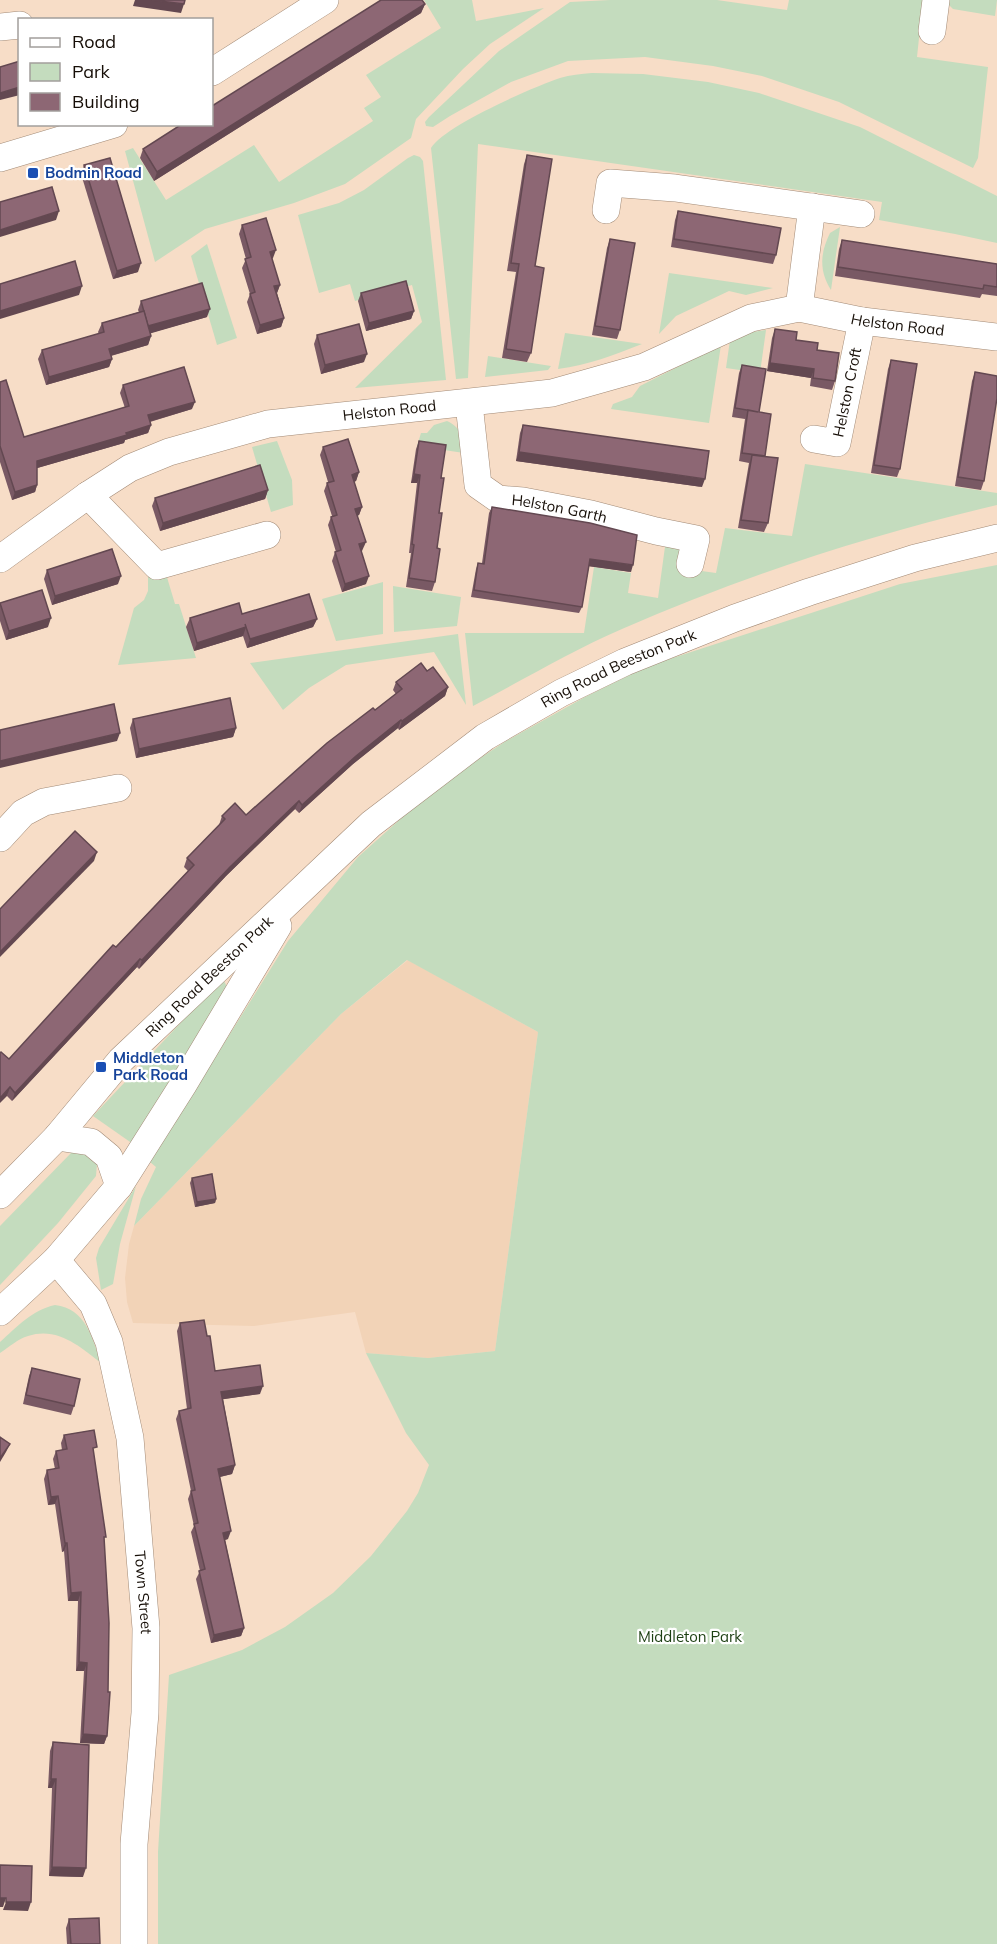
<svg xmlns="http://www.w3.org/2000/svg" width="997" height="1944" font-family="Mulish,sans-serif">
<style>
.built{fill:#f2d3b7}
.green{fill:#c4dcbe}
.lines{fill:none;stroke-linecap:round;stroke-linejoin:round}
.minor-casing{stroke:#a28a76;stroke-width:28}
.minor{stroke:#fff;stroke-width:27}
.wall{fill:#795964}
.shaded-wall{fill:#634851}
.building{fill:#8d6774;stroke:#634851;stroke-width:1.5}
.transit-dot{fill:#1a4fb4;stroke:#fff;stroke-width:2}
.labels{text-anchor:middle;stroke-width:4.5;stroke-linejoin:round;paint-order:stroke}
.transit-label{font-size:15px;font-weight:bold;fill:#164399;stroke:#fff;text-anchor:start}
.street-label{font-size:15px;fill:#160e07;stroke:#fff}
.park-label{font-size:15px;fill:#1c3f12;stroke:#fff}
</style>
<rect width="100%" height="100%" fill="#f7ddc7"/>
<!-- built -->
<polygon class="built" points="408,960 538,1032 495,1351 428,1358 366,1353 355,1312 254,1326 133,1323 127,1302 125,1278 129,1244 134,1226 341,1014"/>
<!-- green -->
<g class="green">
<polygon points="424,0 472,0 476,21 544,8 490,44 463,69 416,119 411,138 345,184 294,203 205,229 155,262 125,151 133,148 166,200 254,145 279,182 373,121 364,108 381,97 366,75 441,28"/>
<polygon points="610,0 717,0 787,10 789,0 923,0 917,57 988,67 978,158 973,168 839,102 762,76 713,66 645,57 568,61 511,82 450,116 433,127 426,126 425,122 429,117 499,51 570,2"/>
<polygon points="948,0 997,0 995,16 953,9 948,4"/>
<path d="M592,73L643,74L708,82L759,93L860,127L997,196V243L955,234L879,220L882,202L478,144L468,378L456,379L431,148C444,126 533,87 560,78C570,75 581,74 592,73Z"/>
<polygon points="414,155 420,157 423,161 446,380 355,388 422,322 412,285 355,301 350,284 319,293 298,215 339,203 364,190 408,158"/>
<path d="M840,227L831,290C819,271 820,253 830,233Z"/>
<polygon points="207,244 237,338 217,345 191,256"/>
<polygon points="669,273 773,288 746,295 729,291 676,316 659,334"/>
<polygon points="766,330 760,373 726,368 730,340 746,333"/>
<path d="M565,333L642,344C614,355 588,365 558,369Z"/>
<polygon points="721,345 709,423 611,409 613,404 632,397 640,386"/>
<polygon points="488,356 551,366 548,370 485,377"/>
<path d="M447,421C462,428 462,437 464,453L417,446L421,433H427L434,425Z"/>
<polygon points="277,441 292,480 293,505 271,512 252,447"/>
<path d="M805,464L997,493V505C869,535 743,576 622,629C571,651 523,680 473,706L465,633H584L594,567L631,573L628,593L658,598L667,532L681,535L680,568L716,573L725,528L792,536Z"/>
<polygon points="997,565 997,1944 158,1944 158,1852 169,1675 242,1650 285,1627 333,1593 371,1556 407,1511 418,1493 429,1465 406,1433 366,1353 428,1358 495,1351 538,1032 407,960 341,1014 134,1226 141,1199 156,1167 150,1162 288,941 358,857 435,788 506,741 585,697 648,666 900,584"/>
<polygon points="148,570 166,574 175,604 179,604 196,658 118,665 134,608 144,600 148,591"/>
<polygon points="383,582 383,634 336,641 322,599"/>
<polygon points="393,586 461,597 457,626 394,632"/>
<polygon points="458,634 466,705 434,652 346,665 309,688 283,710 250,663"/>
<polygon points="220,981 224,981 227,987 133,1144 93,1116"/>
<polygon points="84,1151 97,1164 96,1176 58,1223 0,1285 0,1226 72,1152"/>
<polygon points="136,1186 120,1244 113,1284 101,1290 96,1258 99,1248"/>
<path d="M55,1305C86,1309 92,1337 101,1363C81,1347 57,1326 28,1336C18,1339 9,1347 0,1353V1342C17,1327 32,1310 55,1305Z"/>
</g>
<g class="lines">
<defs>
<g id="minor">
<polyline points="0,27 20,25"/>
<polyline points="932,31 936,0"/>
<polyline points="212,72 325,0"/>
<polyline points="0,158 114,124"/>
<polyline points="606,210 610,183 675,188 861,214"/>
<polyline points="799,308 812,207"/>
<path id="s1" d="M469,404L478,485L498,499L523,501L591,514L656,531L696,539L690,564"/>
<path id="s2" d="M814,439L837,443L862,321"/>
<polyline points="88,495 157,566 267,535"/>
<path id="s3" d="M0,559L88,495L130,468L169,452L268,424L552,393L644,367L751,318L799,308L862,321L997,337"/>
<polyline points="0,838 23,813 44,802 118,788"/>
<polyline points="57,1137 91,1142 109,1157 119,1186"/>
<path id="s4" d="M0,1195L57,1137L121,1060L371,824L485,737L561,693L625,662L735,618L809,592L915,558L997,538"/>
<path id="s5" d="M56,1260L93,1304L109,1342L130,1438L146,1628L145,1713L134,1844V1944"/>
<polyline points="0,1312 56,1260 119,1186 183,1085 278,926"/>
</g>
</defs>
<!-- minor casing -->
<use href="#minor" class="minor-casing"/>
<!-- minor -->
<use href="#minor" class="minor"/>
</g>
<!-- wall -->
<g class="wall">
<polygon points="425,4 421,13 154,181 140,158 143,149"/>
<polygon points="527,155 535,266 531,353 527,362 502,358 516,272 507,271 524,164"/>
<polygon points="84,165 138,272 113,279 81,174"/>
<polygon points="678,211 776,255 773,264 671,247 675,220"/>
<polygon points="242,225 273,258 272,259 280,285 277,293 284,318 281,327 257,334 247,302 250,294 242,268 246,259 239,234"/>
<polygon points="610,239 620,330 617,339 592,335 607,248"/>
<polygon points="842,240 997,264 997,296 982,294 980,298 835,276 839,249"/>
<polygon points="361,293 414,311 411,319 366,331 358,301"/>
<polygon points="141,301 207,317 150,333 151,336 148,345 111,356 112,359 109,367 46,385 38,359 42,350 99,334 98,332 102,323 139,312 138,310"/>
<polygon points="775,329 817,350 835,381 832,390 810,386 811,378 767,371 772,338"/>
<polygon points="317,335 364,362 321,374 314,344"/>
<polygon points="891,360 900,469 897,477 871,473 888,369"/>
<polygon points="742,365 759,412 765,456 768,523 764,532 738,528 749,463 739,461 745,419 732,417 739,373"/>
<polygon points="975,372 984,481 981,490 955,486 972,381"/>
<polygon points="0,382 24,437 125,408 120,393 123,385 192,409 150,422 151,425 148,433 125,440 124,443 37,468 37,485 35,492 12,500 0,462"/>
<polygon points="523,425 702,487 516,461 520,433"/>
<polygon points="419,441 441,478 435,582 432,591 406,587 411,553 409,553 417,483 411,483 416,449"/>
<polygon points="323,447 359,472 356,481 354,482 362,507 359,515 357,516 366,584 342,592 332,561 335,552 336,552 328,525 331,517 332,516 324,491 327,483 328,482 320,455"/>
<polygon points="268,490 265,499 160,531 152,506 155,498"/>
<polygon points="492,507 631,572 589,566 582,607 579,613 471,597 476,569 478,563 482,563 489,513"/>
<polygon points="47,570 118,584 52,605 44,579"/>
<polygon points="0,603 48,627 6,640 0,621"/>
<polygon points="242,614 317,619 313,627 247,648 243,636 194,651 186,627 190,618"/>
<polygon points="427,671 448,687 445,696 399,730 398,728 353,764 299,813 295,809 226,876 139,969 137,967 12,1101 7,1096 9,1059 188,871 184,867 187,858 219,825 222,816 246,815 396,694 393,690 396,682"/>
<polygon points="133,719 236,728 233,737 136,758 130,728"/>
<polygon points="192,1178 216,1199 215,1203 195,1207 190,1183"/>
<polygon points="180,1323 207,1336 215,1371 260,1394 223,1399 235,1465 232,1474 220,1477 228,1539 225,1540 244,1628 241,1636 211,1643 196,1579 200,1571 191,1532 194,1526 188,1499 191,1491 176,1419 179,1411 187,1409 177,1331"/>
<polygon points="32,1368 74,1406 71,1415 23,1404 29,1376"/>
<polygon points="64,1435 94,1456 104,1542 107,1736 104,1744 80,1743 84,1671 76,1671 78,1601 68,1601 64,1551 62,1552 55,1504 48,1505 44,1479 47,1470 55,1469 53,1459 56,1451 62,1450 61,1443"/>
<polygon points="53,1742 83,1877 49,1876 52,1788 48,1788 50,1751"/>
<polygon points="69,1919 100,1944 67,1944 66,1928"/>
</g>
<!-- shaded-wall -->
<g class="shaded-wall">
<polygon points="135,0 152,0 184,4 181,13 133,6"/>
<polygon points="425,4 421,13 154,181 157,172"/>
<polygon points="20,87 20,95 0,100 0,93"/>
<polygon points="59,211 56,220 0,237 0,230"/>
<polygon points="276,250 273,258 267,260 270,252"/>
<polygon points="141,263 138,272 113,279 117,271"/>
<polygon points="280,285 277,293 274,286"/>
<polygon points="82,286 79,295 0,319 0,311"/>
<polygon points="210,309 207,317 145,335 148,326"/>
<polygon points="414,311 411,319 366,331 369,323"/>
<polygon points="284,318 281,327 257,334 260,325"/>
<polygon points="151,336 148,345 106,357 109,349"/>
<polygon points="367,354 364,362 321,374 325,365"/>
<polygon points="112,359 109,367 46,385 49,377"/>
<polygon points="770,363 814,369 811,378 767,371"/>
<polygon points="195,402 192,409 145,423 148,415"/>
<polygon points="151,425 148,433 125,440 124,443 34,469 37,461"/>
<polygon points="519,452 705,479 702,487 516,461"/>
<polygon points="359,472 356,481 349,483 352,475"/>
<polygon points="414,474 420,475 417,483 411,483"/>
<polygon points="37,485 35,492 12,500 15,492"/>
<polygon points="268,490 265,499 160,531 163,523"/>
<polygon points="362,507 359,515 352,517 355,509"/>
<polygon points="366,542 362,551 356,553 359,544"/>
<polygon points="590,559 633,565 631,572 587,566"/>
<polygon points="121,576 118,584 52,605 55,596"/>
<polygon points="369,576 366,584 342,592 345,584"/>
<polygon points="51,618 48,627 6,640 9,631"/>
<polygon points="317,619 313,627 247,648 250,639"/>
<polygon points="246,627 243,636 194,651 197,643"/>
<polygon points="448,687 445,696 399,730 402,721"/>
<polygon points="401,720 398,728 353,764 299,813 302,805 356,756"/>
<polygon points="236,728 233,737 136,758 139,749"/>
<polygon points="120,733 117,741 0,768 0,761"/>
<polygon points="299,801 295,809 226,876 139,969 142,960 230,867"/>
<polygon points="97,852 94,861 0,957 0,952"/>
<polygon points="140,959 137,967 12,1101 15,1093"/>
<polygon points="10,1087 7,1096 0,1103 0,1098"/>
<polygon points="216,1199 215,1203 195,1207 197,1202"/>
<polygon points="263,1386 260,1394 218,1400 221,1392"/>
<polygon points="10,1444 6,1452 0,1462 0,1458"/>
<polygon points="235,1465 232,1474 215,1478 218,1469"/>
<polygon points="58,1496 55,1504 48,1505 51,1497"/>
<polygon points="231,1531 228,1539 220,1541 223,1533"/>
<polygon points="65,1543 67,1543 64,1551 62,1552"/>
<polygon points="81,1592 78,1601 68,1601 71,1593"/>
<polygon points="244,1628 241,1636 211,1643 214,1635"/>
<polygon points="79,1662 87,1663 84,1671 76,1671"/>
<polygon points="83,1734 107,1736 104,1744 80,1743"/>
<polygon points="51,1779 56,1779 52,1788 48,1788"/>
<polygon points="52,1867 86,1868 83,1877 49,1876"/>
<polygon points="0,1898 6,1898 3,1907 0,1907"/>
<polygon points="6,1902 31,1902 28,1911 3,1910"/>
</g>
<!-- building -->
<g class="building">
<polygon points="152,0 185,0 184,4"/>
<polygon points="381,0 422,0 425,4 157,172 143,149 182,124 212,124 212,106"/>
<polygon points="20,61 20,87 0,93 0,67"/>
<polygon points="527,155 552,159 535,266 544,268 531,353 506,349 519,264 511,263"/>
<polygon points="110,158 141,263 117,271 84,165"/>
<polygon points="52,187 59,211 0,230 0,202"/>
<polygon points="678,211 781,228 776,255 674,239"/>
<polygon points="266,218 276,250 270,252 280,285 274,286 284,318 260,325 250,294 255,292 245,259 251,257 242,225"/>
<polygon points="610,239 635,243 620,330 595,326"/>
<polygon points="842,240 997,264 997,287 984,285 983,289 838,267"/>
<polygon points="75,261 82,286 0,311 0,284"/>
<polygon points="406,281 414,311 369,323 361,293"/>
<polygon points="202,283 210,309 148,326 141,301"/>
<polygon points="144,311 151,336 109,349 112,359 49,377 42,350 104,332 102,323"/>
<polygon points="359,324 367,354 325,365 317,335"/>
<polygon points="775,329 797,332 796,340 818,343 817,350 839,353 835,381 813,378 814,369 770,363"/>
<polygon points="891,360 917,364 900,469 874,465"/>
<polygon points="742,365 766,369 759,412 771,414 765,456 742,453 748,410 758,412 735,408"/>
<polygon points="184,367 195,402 148,415 151,425 126,433 127,435 37,461 37,485 15,492 0,446 0,382 6,380 24,437 129,406 123,385"/>
<polygon points="975,372 997,376 997,398 984,481 958,477"/>
<polygon points="523,425 709,451 705,479 519,452"/>
<polygon points="348,439 359,472 352,475 362,507 355,509 366,542 359,544 369,576 345,584 335,552 341,550 331,517 337,515 327,483 334,481 323,447"/>
<polygon points="419,441 446,445 441,478 444,478 439,513 442,513 437,548 440,549 435,582 409,578 414,545 412,544 420,475 414,474"/>
<polygon points="752,455 778,458 768,523 741,520"/>
<polygon points="260,465 268,490 163,523 155,498"/>
<polygon points="492,507 590,523 637,535 633,565 590,559 582,607 474,590 478,563 484,564"/>
<polygon points="112,549 121,576 55,596 47,570"/>
<polygon points="42,590 51,618 9,631 0,603"/>
<polygon points="309,594 317,619 250,639 245,624 246,627 197,643 190,618 239,603 242,614"/>
<polygon points="421,663 427,671 433,667 448,687 402,721 401,720 356,756 302,805 299,801 230,867 142,960 140,959 15,1093 10,1087 0,1098 0,1053 1,1052 9,1059 113,945 116,947 194,865 187,858 225,819 222,816 235,803 246,815 327,743 373,708 375,710 402,689 396,682"/>
<polygon points="230,698 236,728 139,749 133,719"/>
<polygon points="114,704 120,733 0,761 0,730"/>
<polygon points="75,831 97,852 0,952 0,909"/>
<polygon points="212,1174 216,1199 197,1202 192,1178"/>
<polygon points="204,1320 207,1336 210,1336 215,1371 260,1365 263,1386 221,1392 235,1465 218,1469 231,1531 223,1533 244,1628 214,1635 199,1571 205,1569 194,1524 198,1523 191,1491 195,1490 179,1411 191,1408 180,1323"/>
<polygon points="32,1368 80,1379 74,1406 26,1395"/>
<polygon points="94,1430 97,1447 93,1448 106,1537 104,1537 109,1623 108,1692 110,1692 107,1736 83,1734 87,1663 79,1662 81,1592 71,1593 67,1543 65,1543 58,1496 51,1497 47,1470 59,1468 56,1451 67,1449 64,1435"/>
<polygon points="0,1437 10,1444 0,1458"/>
<polygon points="53,1742 89,1745 86,1868 52,1867 56,1779 51,1779"/>
<polygon points="0,1865 32,1866 31,1902 6,1902 6,1898 0,1898"/>
<polygon points="99,1918 100,1944 71,1944 69,1919"/>
</g>
<!-- markers -->
<g class="transit-dot">
<rect x="27" y="167" width="12" height="12" rx="3"/>
<rect x="95" y="1061" width="12" height="12" rx="3"/>
</g>
<g class="labels">
<!-- transit labels -->
<g class="transit-label">
<text x="45" y="178">Bodmin Road</text>
<text x="113" y="1063">Middleton<tspan x="113" dy="17">Park Road</tspan></text>
</g>
<!-- street labels -->
<g class="street-label">
<text dy="5" stroke="none"><textPath href="#s3" startOffset="952">Helston Road</textPath></text>
<text dy="5" stroke="none"><textPath href="#s2" startOffset="75">Helston Croft</textPath></text>
<text dy="5" stroke="none"><textPath href="#s3" startOffset="426">Helston Road</textPath></text>
<text dy="5" stroke="none"><textPath href="#s1" startOffset="168">Helston Garth</textPath></text>
<text dy="5" stroke="none"><textPath href="#s4" startOffset="819">Ring Road Beeston Park</textPath></text>
<text dy="5" stroke="none"><textPath href="#s4" startOffset="303">Ring Road Beeston Park</textPath></text>
<text dy="5" stroke="none"><textPath href="#s5" startOffset="352">Town Street</textPath></text>
</g>
<!-- park labels -->
<g class="park-label">
<text x="690" y="1642">Middleton Park</text>
</g>
</g>
<!-- legend -->
<rect x="18" y="18" width="195" height="108" fill="#ffffff" stroke="#a29f9c" stroke-width="1.5"/>
<rect x="30" y="38" width="30" height="9" fill="#ffffff" stroke="#a29f9c" stroke-width="1.5"/>
<text x="72" y="48" font-size="18" fill="#160e07">Road</text>
<rect x="30" y="63" width="30" height="18" fill="#c4dcbe" stroke="#a29f9c" stroke-width="1.5"/>
<text x="72" y="78" font-size="18" fill="#160e07">Park</text>
<rect x="30" y="93" width="30" height="18" fill="#8d6774" stroke="#a29f9c" stroke-width="1.5"/>
<text x="72" y="108" font-size="18" fill="#160e07">Building</text>
</svg>
